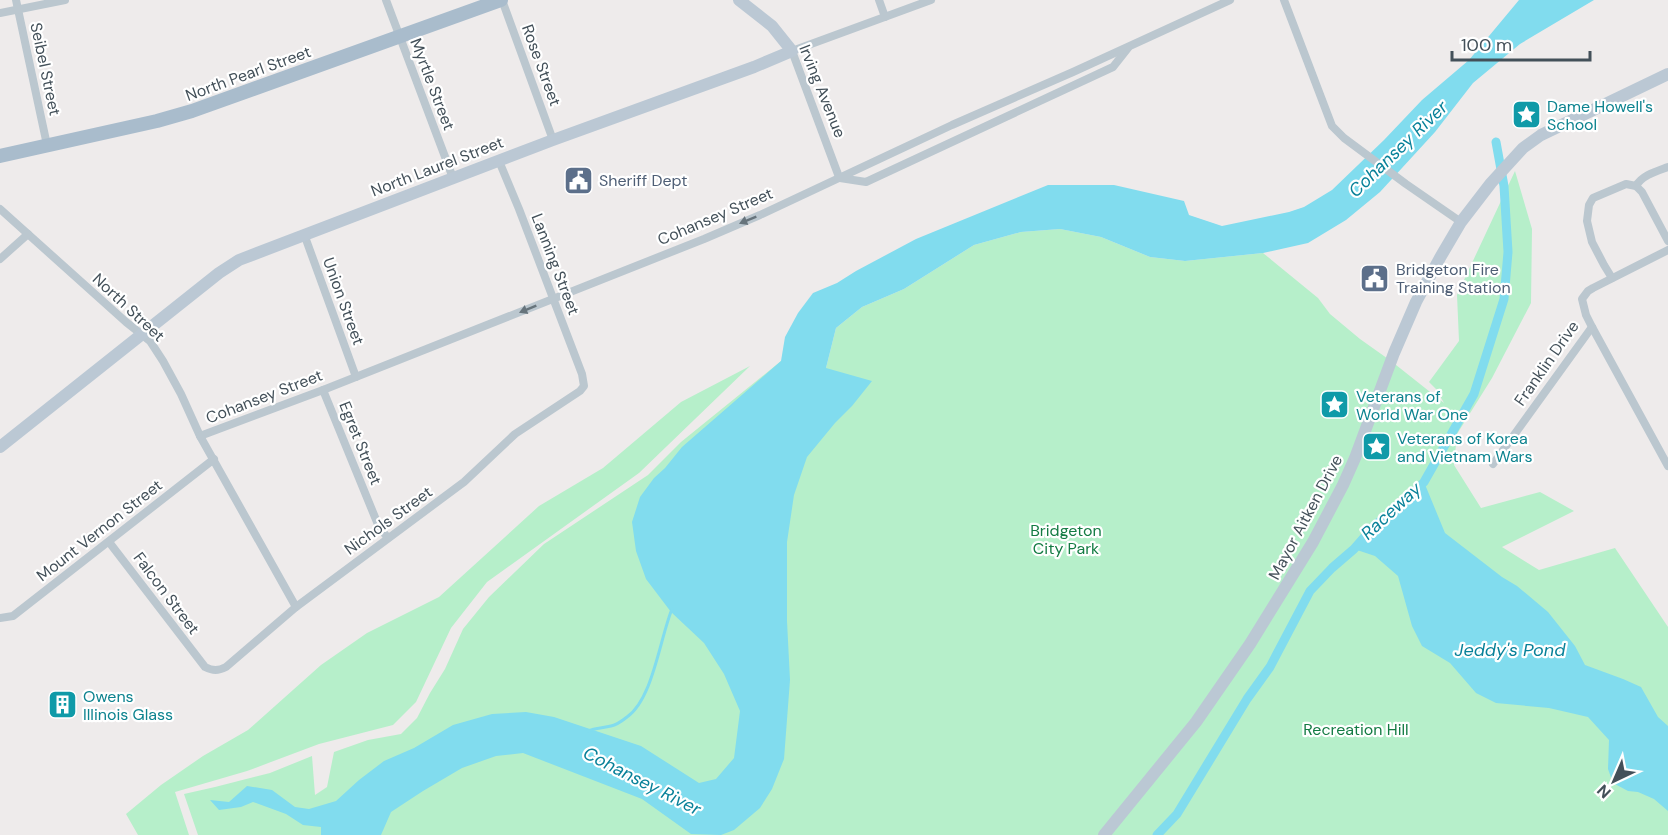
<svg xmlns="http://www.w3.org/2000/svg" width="1668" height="835" font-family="'DM Sans',sans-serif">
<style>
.green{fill:#b6efca}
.water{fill:#81dcee}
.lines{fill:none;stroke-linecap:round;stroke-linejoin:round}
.stream{stroke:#81dcee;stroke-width:3}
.canal{stroke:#81dcee;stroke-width:9}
.street{stroke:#bbc7cf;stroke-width:8}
.secondary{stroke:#bbc8d4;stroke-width:12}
.primary{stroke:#a9bccc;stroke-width:14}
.oneway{fill:#67747c}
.labels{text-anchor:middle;stroke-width:4.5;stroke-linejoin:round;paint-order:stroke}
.street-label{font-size:16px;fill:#435059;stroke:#fff}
.culture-label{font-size:16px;fill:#0d838f;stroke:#fff;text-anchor:start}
.service-label{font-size:16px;fill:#4e5e75;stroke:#fff;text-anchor:start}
.park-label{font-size:16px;fill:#137b43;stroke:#fff}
.water-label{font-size:18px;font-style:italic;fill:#088199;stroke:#fff}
</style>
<rect width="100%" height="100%" fill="#eeebeb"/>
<!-- green -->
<g class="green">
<polygon points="1515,171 1532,229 1531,303 1492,378 1457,434 1454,465 1481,508 1540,492 1574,511 1502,547 1539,570 1615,548 1668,627 1668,835 198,835 184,794 215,787 270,773 312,756 315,795 327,787 334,752 368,740 401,734 417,718 430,693 445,669 463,629 489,597 544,544 648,475 681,442 781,361 826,368 836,328 862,307 904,289 974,245 1021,232 1060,229 1101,237 1150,257 1185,261 1263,253 1318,298 1330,314 1360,339 1391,361 1444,403 1436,389 1429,382 1459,341 1457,295"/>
<polygon points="750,366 639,473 487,582 451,628 416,702 393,725 319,744 247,771 175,792 189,835 138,835 126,814 161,785 203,756 248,730 321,665 367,633 439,597 539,506 603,468 681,402"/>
</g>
<!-- water -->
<g class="water">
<polygon points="1519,0 1594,0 1520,44 1473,83 1435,132 1380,192 1346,220 1308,243 1263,253 1185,261 1150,257 1101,237 1060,229 1021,232 974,245 904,289 862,307 836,328 826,368 872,381 852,406 835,423 807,457 794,495 787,542 787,621 790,680 784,759 772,789 760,808 734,830 721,835 691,834 642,799 523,753 496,756 462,768 423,791 391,812 381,835 321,835 321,827 303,825 286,814 253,802 241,807 219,810 210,800 229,802 247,786 272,790 295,807 309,809 336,801 359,780 384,761 414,748 453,725 492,714 526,712 554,717 641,746 699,783 716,779 734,758 740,711 724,674 704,643 671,612 646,579 636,551 632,522 640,497 654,478 665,468 682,447 781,361 785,337 798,313 813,293 837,283 856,271 916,239 1048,185 1114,185 1184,201 1189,215 1222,226 1289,212 1304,207 1332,190 1384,140 1422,100 1469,60"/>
<polygon points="1424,482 1445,533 1502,577 1517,586 1548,612 1575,646 1585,665 1623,679 1641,687 1658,717 1668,726 1668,811 1654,799 1638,792 1628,791 1613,783 1608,769 1609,740 1588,717 1549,708 1496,703 1476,693 1450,663 1422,646 1412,626 1398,576 1375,556 1354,549 1375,525 1405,502"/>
</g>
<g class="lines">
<!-- stream -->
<path class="stream" d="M588,731C595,728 603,728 611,726C616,725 622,721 627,717C653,699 660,638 672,609"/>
<!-- canal -->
<polyline class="canal" points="1157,835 1177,814 1247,699 1270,667 1310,591 1332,568 1354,549 1375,525 1405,502 1424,482 1474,394 1504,299 1508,252 1504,186 1496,142"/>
<!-- street -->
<g class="street">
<polyline points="16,0 47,145"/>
<polyline points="386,0 453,178"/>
<polyline points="502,0 553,140"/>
<polyline points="879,0 885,17"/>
<polyline points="1284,0 1332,126 1344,138 1406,184 1461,222"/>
<polyline points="0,13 65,0"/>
<polyline points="839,177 792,51 931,0"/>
<polyline points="840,178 866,182 1113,67 1128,48"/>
<path d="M1636,186C1642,175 1657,171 1668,167"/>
<polyline points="0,209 126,322 150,341 163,361 181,394 200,436 296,607"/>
<polyline points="304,234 356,377"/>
<polyline points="1668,250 1593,288 1588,291 1582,299 1586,315 1592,327 1668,466"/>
<polyline points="0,259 28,234"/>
<polyline points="1612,278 1604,265 1592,242 1587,221 1589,205 1593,198 1626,184 1636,186 1642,192 1668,241"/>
<polyline points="323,390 379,527 388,538"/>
<polyline points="200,436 323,390 704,239 760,215 952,125 1073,72 1230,0"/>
<polyline points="1493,464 1592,327"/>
<path d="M109,542L205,667C213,671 218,671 226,667L296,607L464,482L515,434L580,391L584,386L582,374L519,209L499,161"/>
<polyline points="0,618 13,616 214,459"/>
</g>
<!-- secondary -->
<g class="secondary">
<polyline points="0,447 219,273 239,260 553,140 754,67 792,51 772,26 739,0"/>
<polyline points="1104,835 1196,722 1250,644 1313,542 1343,485 1355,458 1394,353 1416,302 1441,256 1461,222 1491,183 1523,148 1541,135 1668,74"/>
</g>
<!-- primary -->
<polyline class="primary" points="0,156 157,121 192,111 501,0"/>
</g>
<!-- one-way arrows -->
<defs><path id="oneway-solid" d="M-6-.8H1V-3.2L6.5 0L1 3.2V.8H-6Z" transform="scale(1.5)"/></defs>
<g class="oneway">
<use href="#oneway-solid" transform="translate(748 220) rotate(158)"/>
<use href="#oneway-solid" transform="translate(528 309) rotate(158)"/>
</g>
<!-- icons -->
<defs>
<symbol id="sight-square" viewBox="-11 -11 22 22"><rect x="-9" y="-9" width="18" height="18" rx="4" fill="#0f9aa8" stroke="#fff"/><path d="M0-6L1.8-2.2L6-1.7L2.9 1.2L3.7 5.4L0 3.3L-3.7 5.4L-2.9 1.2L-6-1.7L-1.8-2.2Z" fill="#fff"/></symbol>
<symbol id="civic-square" viewBox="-11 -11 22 22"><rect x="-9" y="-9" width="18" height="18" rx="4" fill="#5c6f8a" stroke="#fff"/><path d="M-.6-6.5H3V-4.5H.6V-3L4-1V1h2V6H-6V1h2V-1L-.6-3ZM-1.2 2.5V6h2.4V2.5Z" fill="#fff"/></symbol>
<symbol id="building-square" viewBox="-11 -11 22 22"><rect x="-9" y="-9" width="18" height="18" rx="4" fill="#0f9aa8" stroke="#fff"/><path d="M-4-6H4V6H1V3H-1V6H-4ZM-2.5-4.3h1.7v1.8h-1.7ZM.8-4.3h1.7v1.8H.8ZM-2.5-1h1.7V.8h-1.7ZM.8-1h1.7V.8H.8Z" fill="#fff"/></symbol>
</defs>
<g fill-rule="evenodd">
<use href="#sight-square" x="1510" y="98" width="33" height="33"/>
<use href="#civic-square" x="562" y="164" width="33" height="33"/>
<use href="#civic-square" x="1358" y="262" width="33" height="33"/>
<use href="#sight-square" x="1318" y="388" width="33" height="33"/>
<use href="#sight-square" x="1360" y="430" width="33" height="33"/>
<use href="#building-square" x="46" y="688" width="33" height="33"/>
</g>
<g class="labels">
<!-- street labels -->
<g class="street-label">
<text transform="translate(542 65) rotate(70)" y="6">Rose Street</text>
<text transform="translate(46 69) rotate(78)" y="6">Seibel Street</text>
<text transform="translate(248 73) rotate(-20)" y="6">North Pearl Street</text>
<text transform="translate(433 84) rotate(69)" y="6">Myrtle Street</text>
<text transform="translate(823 91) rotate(68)" y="6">Irving Avenue</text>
<text transform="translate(437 166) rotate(-21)" y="6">North Laurel Street</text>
<text transform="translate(715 216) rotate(-23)" y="6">Cohansey Street</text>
<text transform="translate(556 264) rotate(69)" y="6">Lanning Street</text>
<text transform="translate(344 301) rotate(70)" y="6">Union Street</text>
<text transform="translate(129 307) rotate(43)" y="6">North Street</text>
<text transform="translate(1546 363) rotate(-55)" y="6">Franklin Drive</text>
<text transform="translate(264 396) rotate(-21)" y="6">Cohansey Street</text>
<text transform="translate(361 443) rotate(68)" y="6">Egret Street</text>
<text transform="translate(1305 517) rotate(-62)" y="6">Mayor Aitken Drive</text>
<text transform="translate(388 520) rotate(-36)" y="6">Nichols Street</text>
<text transform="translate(99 530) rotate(-38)" y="6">Mount Vernon Street</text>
<text transform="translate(167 593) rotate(53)" y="6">Falcon Street</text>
</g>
<!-- culture labels -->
<g class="culture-label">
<text x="1547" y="112">Dame Howell's<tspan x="1547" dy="18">School</tspan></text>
<text x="1356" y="402">Veterans of<tspan x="1356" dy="18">World War One</tspan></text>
<text x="1397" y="444">Veterans of Korea<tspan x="1397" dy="18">and Vietnam Wars</tspan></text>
<text x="83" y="702">Owens<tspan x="83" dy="18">Illinois Glass</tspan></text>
</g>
<!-- service labels -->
<g class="service-label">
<text x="599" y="186">Sheriff Dept</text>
<text x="1396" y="275">Bridgeton Fire<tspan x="1396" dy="18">Training Station</tspan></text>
</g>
<!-- park labels -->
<g class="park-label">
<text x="1066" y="536">Bridgeton<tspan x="1066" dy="18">City Park</tspan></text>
<text x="1356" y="735">Recreation Hill</text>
</g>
<!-- water labels -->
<g class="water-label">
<text transform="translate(1398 149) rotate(-44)" y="6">Cohansey River</text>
<text transform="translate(1391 511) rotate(-43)" y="6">Raceway</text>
<text x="1510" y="656">Jeddy's Pond</text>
<text transform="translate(642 781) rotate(27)" y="6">Cohansey River</text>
</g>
</g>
<!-- north arrow -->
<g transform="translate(1614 781) rotate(224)" stroke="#ffffff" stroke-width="4.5" paint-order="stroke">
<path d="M0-4.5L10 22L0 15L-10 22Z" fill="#435059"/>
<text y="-9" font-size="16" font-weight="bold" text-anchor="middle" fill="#435059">N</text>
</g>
<!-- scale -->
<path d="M1452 51v9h138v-9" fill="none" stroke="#435059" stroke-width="3"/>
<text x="1461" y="51" font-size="18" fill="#435059" stroke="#ffffff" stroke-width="4.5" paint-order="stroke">100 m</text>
</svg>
